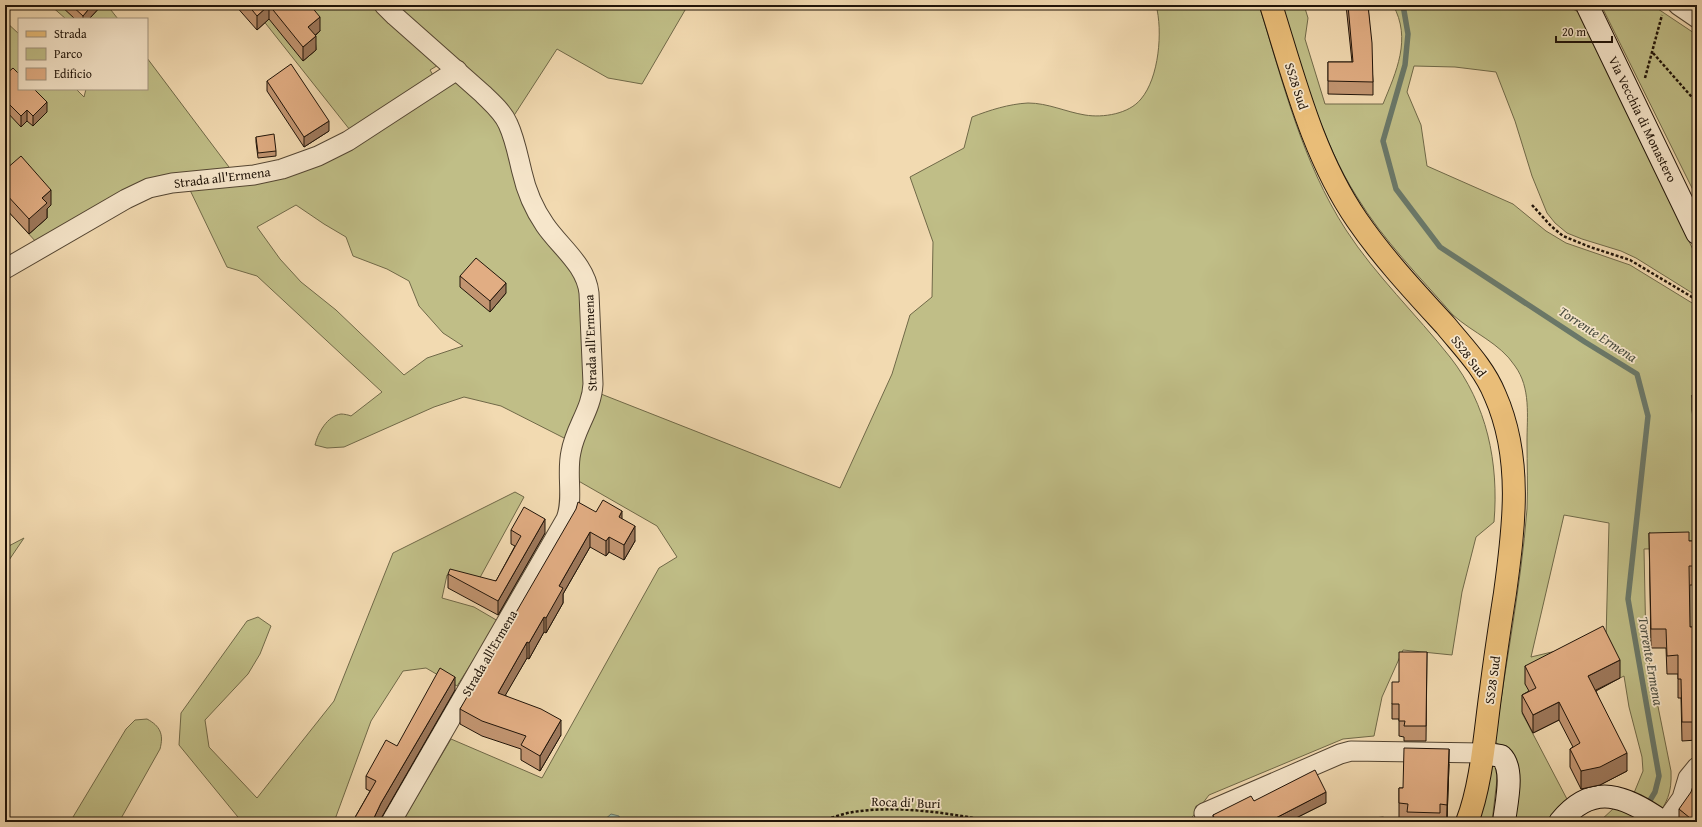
<svg xmlns="http://www.w3.org/2000/svg" width="1702" height="827" font-family="'Gentium Book Plus',serif">
<style>
.green{fill:#c0be87;stroke:#706948;fill-rule:evenodd}
.water{fill:#9bbba9;stroke:#6a7869}
.lines{fill:none;stroke-linecap:round;stroke-linejoin:round}
.stream{stroke:#6a7869;stroke-width:5.5}
.street-casing{stroke:#544633;stroke-width:21}
.secondary-casing{stroke:#201409;stroke-width:24}
.primary-casing{stroke:#201409;stroke-width:24}
.path{stroke:#201409;stroke-width:2.5;stroke-dasharray:3 2;stroke-linecap:butt}
.street{stroke:#f7e7cc;stroke-width:19}
.secondary{stroke:#f7e7cc;stroke-width:22}
.primary{stroke:#e9bd78;stroke-width:22}
.wall{fill:#c29571;stroke:#201409}
.shaded-wall{fill:#9e795c;stroke:#201409}
.building{fill:#e1ad83;stroke:#201409}
.labels{text-anchor:middle;stroke-width:3.5;stroke-linejoin:round;paint-order:stroke}
.street-label{font-size:13px;fill:#201409;stroke:#f7e7cc}
.water-label{font-size:14px;font-style:italic;fill:#4b4e41;stroke:#f7e7cc}
</style>
<rect width="100%" height="100%" fill="#f2dab1"/>
<filter id="stains"><feTurbulence type="fractalNoise" baseFrequency=".005" numOctaves="4"/><feColorMatrix values="0 0 0 0 .2 0 0 0 0 .09 0 0 0 0 .02 0 0 0 .5 -.17"/></filter>
<radialGradient id="worn" r=".72"><stop offset=".6" stop-color="#630" stop-opacity="0"/><stop offset="1" stop-color="#630" stop-opacity=".3"/></radialGradient>
<!-- green -->
<g class="green">
<polygon points="50,5 107,5 118,19 66,19"/>
<polygon points="251,5 377,5 440,64 430,70 434,77 350,130"/>
<polygon points="393,5 688,5 642,84 608,78 557,49 513,117"/>
<path d="M1156,5H1259C1283,82 1302,162 1346,230C1376,276 1416,314 1450,357C1487,404 1499,463 1494,522L1476,537L1462,592L1452,655L1403,650L1382,697L1374,736L1343,739L1209,795L1190,820L1191,822H402L451,739L542,778L659,568L677,557L657,526L575,479L576,457L601,394L840,488L892,374L910,315L932,297L933,242L910,177L964,148L972,117C990,110 1009,104 1028,103C1048,103 1066,112 1085,115C1103,118 1129,114 1141,99C1159,78 1163,31 1156,5Z"/>
<path d="M1282,5H1304L1308,18L1305,39L1325,104H1383C1396,72 1412,39 1393,5H1566L1580,13L1697,258V296L1636,258L1621,251L1582,239L1567,233L1555,223L1547,213L1532,176L1515,121L1496,72L1455,67L1414,66L1407,92L1421,125L1427,166L1513,204L1546,231L1566,243L1630,265L1697,306V548L1644,549L1646,647L1671,771C1672,794 1667,802 1654,822H1599L1614,808L1627,810L1643,771L1642,757L1629,707L1624,676L1620,678L1603,644L1536,706L1522,713L1568,801L1549,822H1513L1518,764L1512,753L1495,742C1505,665 1521,587 1527,509C1528,486 1527,464 1527,442C1527,416 1531,388 1515,366C1500,343 1473,333 1453,315C1420,277 1383,240 1357,197C1320,139 1303,70 1282,5ZM1564,515L1609,523L1606,639L1531,657Z"/>
<polygon points="1601,5 1652,5 1697,35 1697,198"/>
<polygon points="5,21 19,34 19,89 76,89 84,97 86,89 147,89 147,58 232,171 172,176 37,243 5,208"/>
<path d="M457,80L495,116L579,283L586,386L566,439L501,406L464,397L434,407L344,447L327,448L315,445C318,433 327,416 341,414C344,414 349,415 351,416L382,392L257,276L227,267L189,188L255,182ZM296,205L324,224L346,237L353,256L387,269L409,281L419,306L443,333L463,346L427,358L404,375L336,310L301,282L280,259L257,227Z"/>
<polygon points="515,492 524,497 477,583 447,575 442,598 474,607 498,621 457,686 426,668 403,671 371,721 334,822 242,822 179,745 181,713 247,621 258,617 271,626 260,654 248,674 205,720 209,747 257,798 334,701 393,553"/>
<polygon points="24,538 5,566 5,548"/>
<path d="M147,719C160,726 164,734 160,749L119,822H70L126,729L135,720Z"/>
<polygon points="1492,761 1495,763 1498,771 1492,822 1479,822"/>
<polygon points="1383,817 1393,822 1338,822"/>
</g>
<!-- water -->
<polygon class="water" points="611,814 619,816 621,822 602,822"/>
<g class="lines">
<!-- stream -->
<polyline class="stream" points="1403,5 1408,34 1405,65 1383,141 1396,189 1440,247 1585,342 1637,374 1648,416 1628,599 1659,776 1655,792 1646,807"/>
<defs>
<g id="street">
<path d="M384,5L395,16L483,94C492,103 503,112 508,124C515,139 518,156 522,172C526,190 534,209 545,225C560,247 586,265 589,293L593,384C592,409 575,428 571,452C566,473 574,499 566,519L391,822"/>
<polyline points="1678,5 1697,18"/>
<polyline points="5,269 126,199 149,188 172,183 254,175 282,169 318,156 348,141 457,70"/>
<polyline points="1204,813 1340,754 1351,751 1482,753"/>
<polyline points="1665,822 1682,798 1688,778 1697,767"/>
</g>
<g id="secondary">
<polyline points="1587,5 1697,233"/>
<path d="M1482,753L1501,756C1515,769 1506,804 1504,822"/>
<path d="M1560,822C1593,781 1626,796 1663,822"/>
</g>
<path id="primary" d="M1271,5C1294,78 1313,156 1357,220C1383,258 1415,292 1446,326C1464,348 1484,368 1495,395C1523,458 1514,527 1505,593C1500,625 1495,658 1491,690C1485,731 1482,784 1467,822"/>
</defs>
<!-- street casing -->
<use href="#street" class="street-casing"/>
<!-- secondary casing -->
<use href="#secondary" class="secondary-casing"/>
<!-- primary casing -->
<use href="#primary" class="primary-casing"/>
<!-- path -->
<g class="path">
<polyline points="1653,53 1697,103"/>
<polyline points="1645,78 1662,15"/>
<polyline points="1532,205 1551,226 1563,236 1590,247 1630,260 1697,300"/>
<path d="M817,822C829,819 841,814 853,812C900,805 948,813 995,822"/>
<polyline points="1173,822 1186,818"/>
</g>
<!-- street -->
<use href="#street" class="street"/>
<!-- secondary -->
<use href="#secondary" class="secondary"/>
<!-- primary -->
<use href="#primary" class="primary"/>
</g>
<!-- wall -->
<g class="wall">
<polygon points="60,5 102,5 89,19 75,19"/>
<polygon points="235,5 310,5 320,31 315,36 316,50 303,61 269,19 257,30"/>
<polygon points="1346,5 1368,5 1373,82 1373,95 1328,94 1328,62 1352,62"/>
<polygon points="5,75 47,112 33,126 27,121 21,127 5,110"/>
<polygon points="267,81 329,131 304,147 267,91"/>
<polygon points="256,137 276,151 276,156 258,158 256,142"/>
<polygon points="5,170 51,205 47,209 47,218 29,234 5,208"/>
<polygon points="460,276 506,293 490,312 460,287"/>
<polygon points="1692,395 1697,395 1697,443 1696,443 1692,410"/>
<polygon points="596,512 622,519 635,541 624,560 609,552 606,556 590,547 563,594 563,603 546,633 544,632 529,659 527,658 505,695 561,735 540,771 521,760 521,749 482,736 460,724 460,709"/>
<polygon points="511,530 545,533 498,615 448,588 448,574 496,581 515,546 511,544"/>
<polygon points="1649,533 1689,541 1697,541 1697,585 1690,585 1690,627 1697,627 1697,740 1682,741 1681,698 1678,698 1678,674 1667,674 1666,648 1651,648"/>
<polygon points="1427,652 1426,741 1404,741 1404,737 1399,736 1399,719 1392,719 1392,704 1399,682"/>
<polygon points="1525,666 1620,678 1596,691 1627,771 1600,785 1581,789 1570,767 1570,749 1573,747 1559,720 1533,733 1522,712 1522,695 1529,691 1525,684"/>
<polygon points="455,690 379,822 349,822 353,821 370,791 366,789 366,776"/>
<polygon points="1449,764 1447,819 1440,819 1440,822 1407,822 1407,818 1399,818 1399,788 1403,788"/>
<polygon points="1254,801 1326,803 1288,822 1213,822 1213,815"/>
<polygon points="1679,809 1697,822 1680,822 1679,821"/>
</g>
<!-- shaded-wall -->
<g class="shaded-wall">
<polygon points="92,5 102,5 89,19 83,19 83,16"/>
<polygon points="269,5 269,19 257,30 257,16"/>
<polygon points="320,17 320,31 308,41 308,27"/>
<polygon points="316,36 316,50 303,61 303,47"/>
<polygon points="47,102 47,112 33,126 33,116"/>
<polygon points="27,110 27,121 21,127 21,116"/>
<polygon points="329,121 329,131 304,147 304,137"/>
<polygon points="51,190 51,205 47,209 47,218 29,234 29,219 42,198"/>
<polygon points="506,283 506,293 490,312 490,301"/>
<polygon points="622,511 622,526 619,517"/>
<polygon points="545,519 545,533 498,615 498,601"/>
<polygon points="635,526 635,541 624,560 624,545"/>
<polygon points="590,532 590,547 563,594 563,603 546,633 546,618 559,586"/>
<polygon points="609,537 609,552 606,556 606,541"/>
<polygon points="544,617 544,632 529,659 529,643"/>
<polygon points="527,642 527,658 498,708 498,693"/>
<polygon points="1620,660 1620,678 1588,694 1588,676"/>
<polygon points="455,677 455,690 379,822 372,822 381,803"/>
<polygon points="1559,702 1559,720 1533,733 1533,715"/>
<polygon points="561,720 561,735 540,771 540,756"/>
<polygon points="1449,749 1449,764 1447,819 1447,805"/>
<polygon points="1627,753 1627,771 1600,785 1581,789 1581,771"/>
<polygon points="1326,792 1326,803 1288,822 1268,822"/>
</g>
<!-- building -->
<g class="building">
<polygon points="71,5 92,5 83,16"/>
<polygon points="248,5 310,5 320,17 308,27 316,36 303,47 269,5 257,16"/>
<polygon points="1348,5 1368,5 1372,43 1373,82 1328,81 1328,62 1353,62"/>
<polygon points="291,64 329,121 304,137 267,81"/>
<polygon points="13,68 19,74 19,89 34,89 47,102 33,116 27,110 21,116 5,100 5,75"/>
<polygon points="274,134 276,151 258,153 256,137"/>
<polygon points="21,156 51,190 42,198 47,203 29,219 5,193 5,170"/>
<polygon points="476,258 506,283 490,301 460,276"/>
<polygon points="1692,395 1697,395 1697,428 1696,428"/>
<polygon points="603,500 622,511 619,517 635,526 624,545 609,537 606,541 590,532 559,586 563,588 546,618 544,617 529,643 527,642 498,693 541,709 561,720 540,756 521,745 526,736 482,721 460,709 576,509 578,502 596,512"/>
<polygon points="524,507 545,519 498,601 448,574 450,569 496,581 521,536 511,530"/>
<polygon points="1689,532 1689,541 1697,541 1697,566 1689,566 1690,627 1697,627 1697,722 1682,722 1681,679 1678,679 1678,655 1667,656 1666,629 1651,629 1649,533"/>
<polygon points="1603,626 1620,660 1588,676 1627,753 1600,767 1581,771 1570,749 1580,743 1559,702 1533,715 1522,695 1536,688 1525,666"/>
<polygon points="1399,652 1427,652 1426,726 1404,726 1405,721 1399,721 1399,704 1392,704 1392,682 1399,682"/>
<polygon points="440,668 455,677 381,803 372,822 349,822 350,820 353,821 376,781 366,776 386,740 397,746"/>
<polygon points="1404,748 1449,749 1447,805 1440,804 1440,813 1407,812 1408,804 1399,803 1399,788 1403,788"/>
<polygon points="1315,770 1326,792 1268,822 1216,822 1213,815 1251,796 1254,801"/>
<polygon points="1694,783 1697,785 1697,822 1686,822 1690,818 1679,809 1691,792"/>
</g>
<g class="labels">
<!-- street labels -->
<g class="street-label">
<text transform="translate(1297 86) rotate(72)" y="5">SS28 Sud</text>
<text transform="translate(1643 119) rotate(64)" y="5">Via Vecchia di Monastero</text>
<text transform="translate(222 177) rotate(-7)" y="5">Strada all'Ermena</text>
<text transform="translate(590 343) rotate(-92)" y="5">Strada all'Ermena</text>
<text transform="translate(1469 356) rotate(53)" y="5">SS28 Sud</text>
<text transform="translate(489 653) rotate(-60)" y="5">Strada all'Ermena</text>
<text transform="translate(1492 680) rotate(-82)" y="5">SS28 Sud</text>
<text transform="translate(906 802) rotate(2)" y="5">Roca di' Buri</text>
</g>
<!-- water labels -->
<g class="water-label">
<text transform="translate(1598 334) rotate(33)" y="5">Torrente Ermena</text>
<text transform="translate(1651 661) rotate(80)" y="5">Torrente Ermena</text>
</g>
</g>
<!-- margin -->
<rect width="1702" height="827" fill="none" stroke="#f2dab1" stroke-width="20"/>
<rect x="6" y="6" width="1690" height="815" fill="none" stroke="#201409" stroke-width="2"/>
<rect x="10" y="10" width="1682" height="807" fill="none" stroke="#201409"/>
<!-- legend -->
<rect x="18" y="18" width="130" height="72" fill="#f7e7cc" stroke="#a1937e"/>
<rect x="26" y="31" width="20" height="6" fill="#e9bd78" stroke="#a1937e"/>
<text x="54" y="38" font-size="12" fill="#201409">Strada</text>
<rect x="26" y="48" width="20" height="12" fill="#c0be87" stroke="#a1937e"/>
<text x="54" y="58" font-size="12" fill="#201409">Parco</text>
<rect x="26" y="68" width="20" height="12" fill="#e1ad83" stroke="#a1937e"/>
<text x="54" y="78" font-size="12" fill="#201409">Edificio</text>
<!-- scale -->
<path d="M1556 36v6h56v-6" fill="none" stroke="#201409" stroke-width="2"/>
<text x="1562" y="36" font-size="12" fill="#201409" stroke="#f7e7cc" stroke-width="3" paint-order="stroke">20 m</text>
<rect width="100%" height="100%" filter="url(#stains)"/>
<rect width="100%" height="100%" fill="url(#worn)"/>
</svg>
